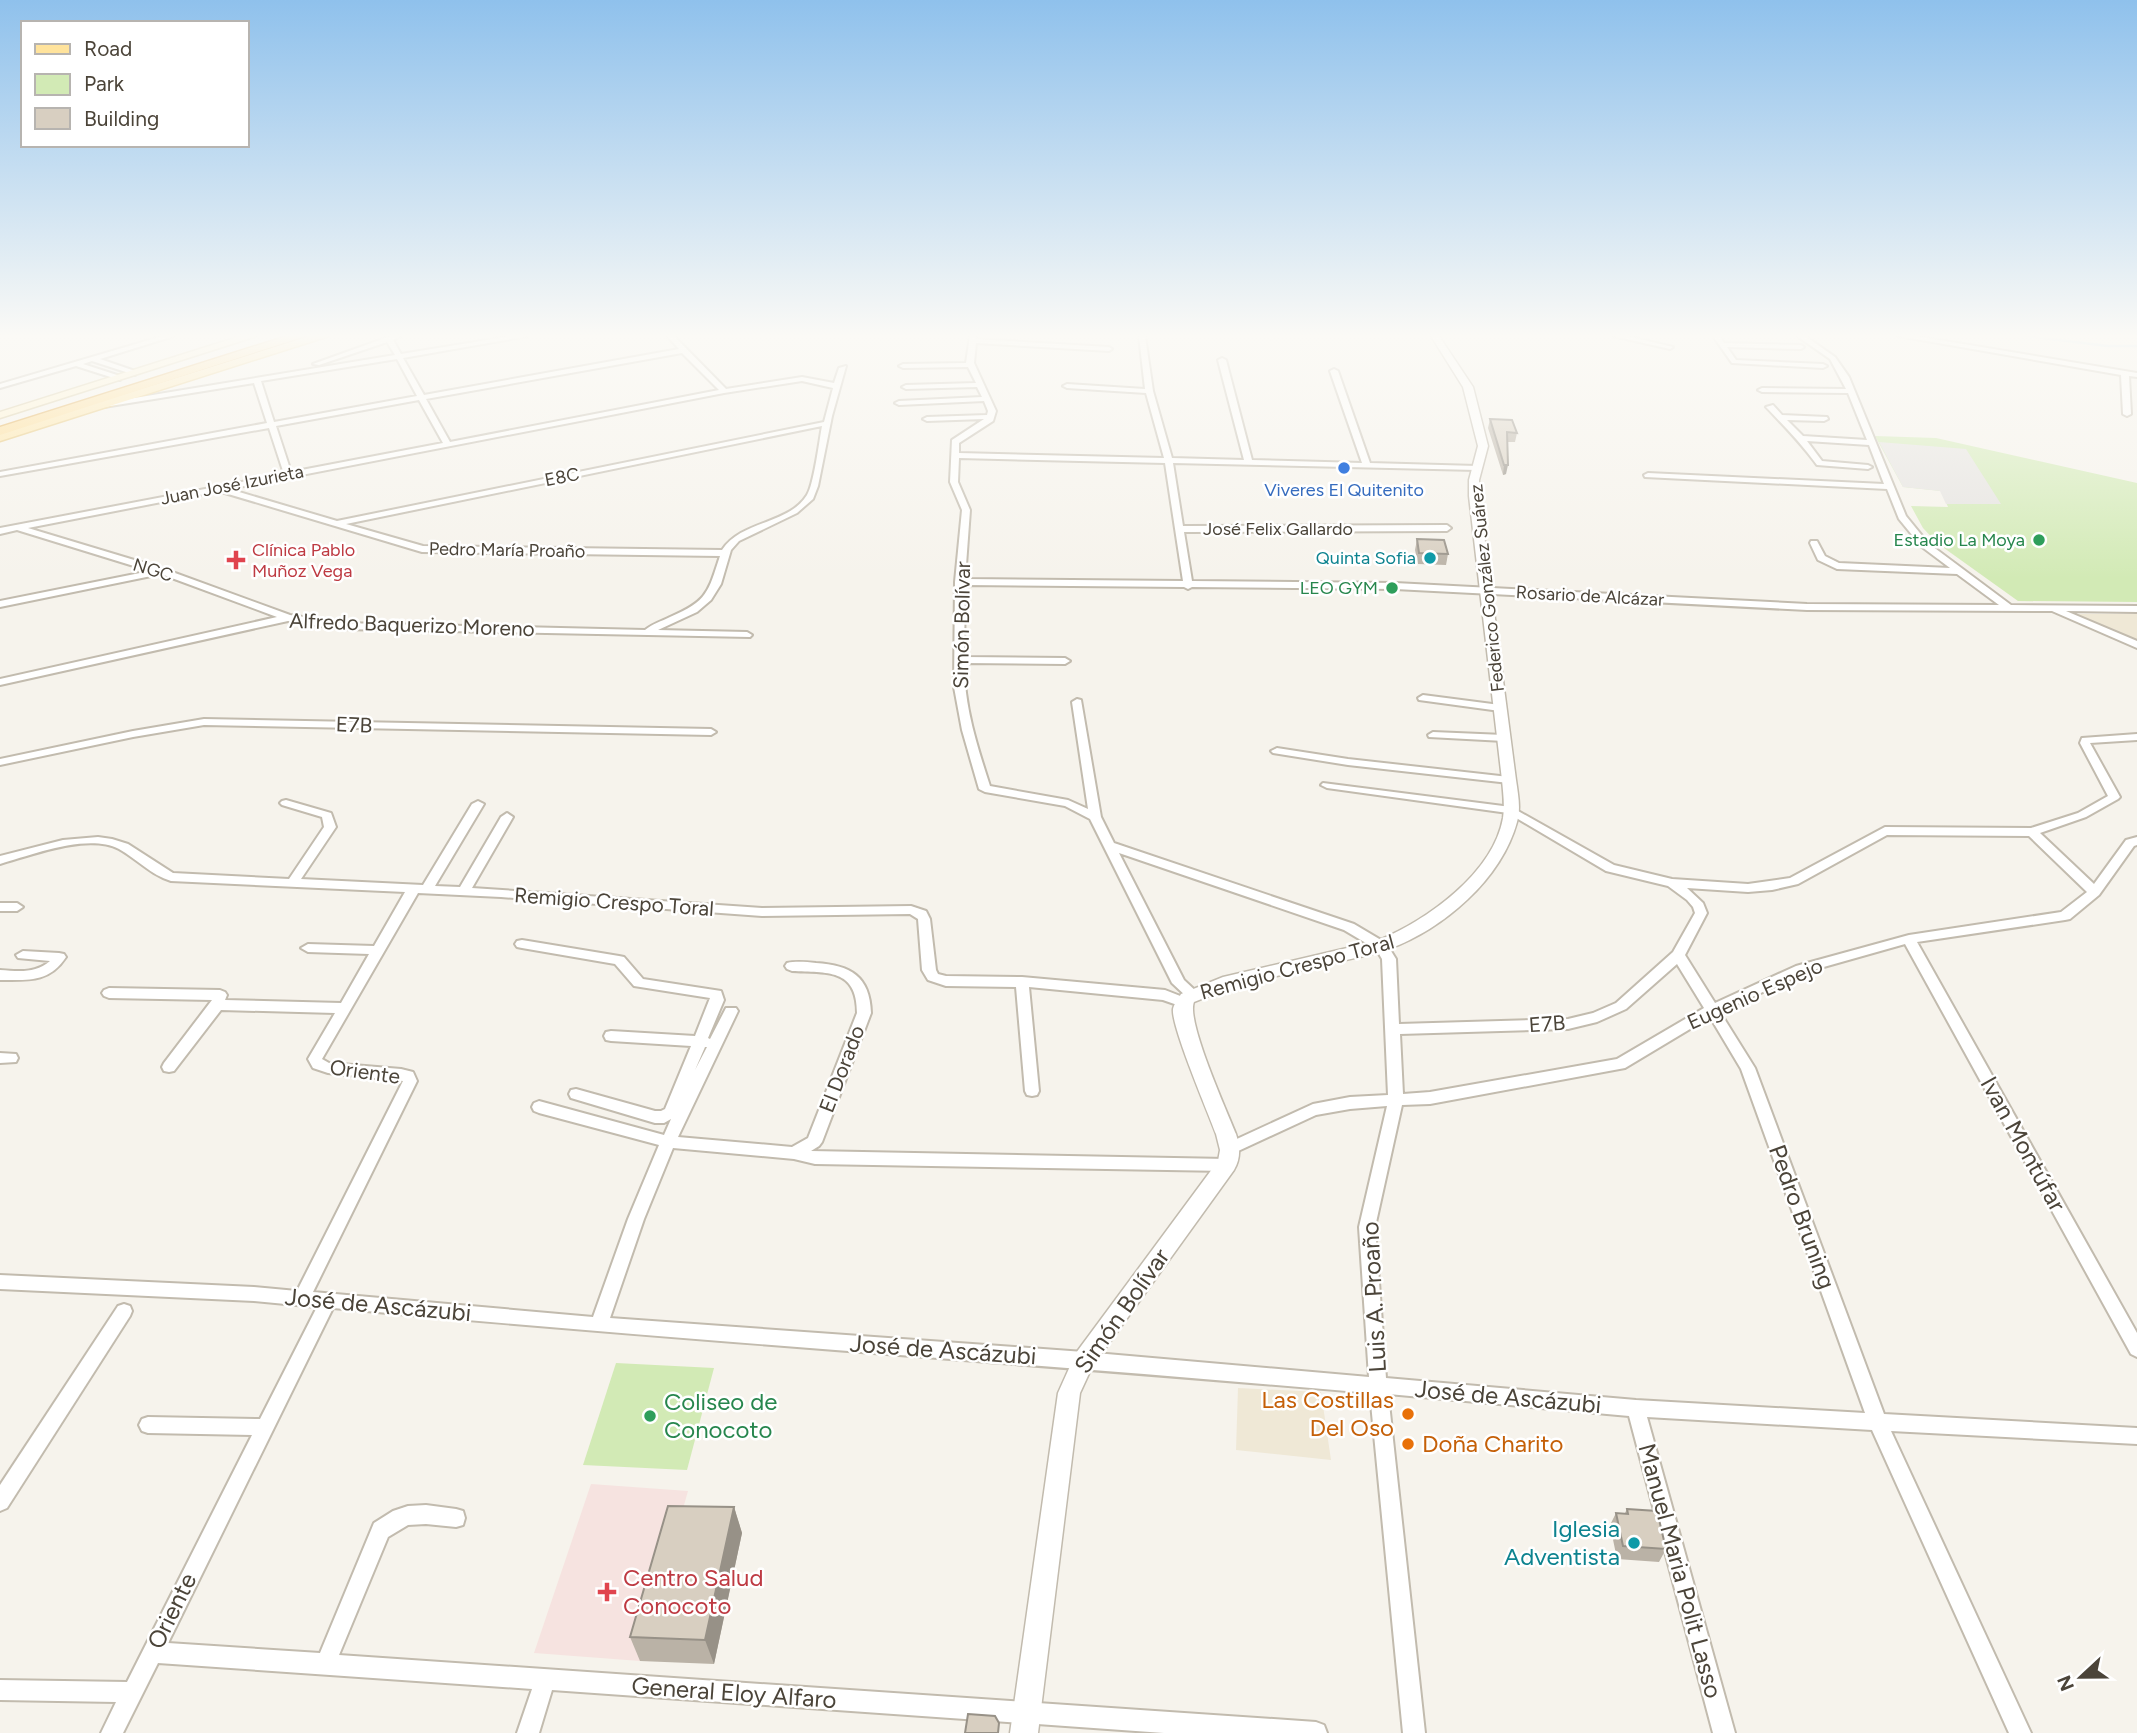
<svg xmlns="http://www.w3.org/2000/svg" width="2137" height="1733" font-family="Figtree,sans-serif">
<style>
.education{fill:#efe8d6}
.medical{fill:#f6e3e0}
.green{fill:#d2eab5}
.parking{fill:#e5e3e0}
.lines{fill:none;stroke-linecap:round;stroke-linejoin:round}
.stream{stroke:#a9d4f2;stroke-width:2.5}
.minor-casing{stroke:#c2bbae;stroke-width:4}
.tertiary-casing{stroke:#c2bbae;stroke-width:3}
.secondary-casing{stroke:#d6c79b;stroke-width:3}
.primary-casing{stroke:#e6c16a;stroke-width:3}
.trunk-casing{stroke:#e0a43c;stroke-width:3}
.minor{fill:#fff;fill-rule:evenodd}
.tertiary{fill:#fff;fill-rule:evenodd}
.secondary{fill:#fff3cd;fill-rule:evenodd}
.primary{fill:#ffe39c;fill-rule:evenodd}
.trunk{fill:#ffd985;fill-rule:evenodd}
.wall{fill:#bab2a6}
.shaded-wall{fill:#979187}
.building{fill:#d8cfc1;stroke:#979187;stroke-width:2}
.shop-dot{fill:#3f7fe0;stroke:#fff;stroke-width:2.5}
.leisure-dot{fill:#2e9e5b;stroke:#fff;stroke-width:2.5}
.culture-dot{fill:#0f9aa8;stroke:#fff;stroke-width:2.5}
.health-dot{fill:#e0444e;stroke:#fff;stroke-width:2.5}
.food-dot{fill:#e8710a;stroke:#fff;stroke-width:2.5}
.labels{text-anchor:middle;stroke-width:5;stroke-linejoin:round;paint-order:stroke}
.far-street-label{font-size:18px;fill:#4b4439;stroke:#fff}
.far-shop-label{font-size:18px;fill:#366cbe;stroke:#fff}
.far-leisure-label{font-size:18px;fill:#27864d;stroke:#fff;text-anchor:end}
.far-health-label{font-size:18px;fill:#be3a42;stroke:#fff;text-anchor:start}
.far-culture-label{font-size:18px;fill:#0d838f;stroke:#fff;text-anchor:end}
.street-label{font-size:21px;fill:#4b4439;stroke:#fff}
.near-street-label{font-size:24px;fill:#4b4439;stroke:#fff}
.near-food-label{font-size:24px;fill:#c56008;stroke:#fff;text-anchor:end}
.near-leisure-label{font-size:24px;fill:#27864d;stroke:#fff;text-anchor:start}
.near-culture-label{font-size:24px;fill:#0d838f;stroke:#fff;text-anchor:end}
.near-health-label{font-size:24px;fill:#be3a42;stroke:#fff;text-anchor:start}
</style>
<rect width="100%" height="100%" fill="#f6f3ec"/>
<!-- education -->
<g class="education">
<polygon points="2077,614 2137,614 2137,640 2098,626"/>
<polygon points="1238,1388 1321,1392 1331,1460 1236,1450"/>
</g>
<!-- medical -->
<polygon class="medical" points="591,1484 688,1491 640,1661 534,1653"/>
<!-- green -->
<g class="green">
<polygon points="1875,436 1936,438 2137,483 2137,602 2018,601 1937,543 1923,528 1911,506 1948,507 1941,491 1903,487"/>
<polygon points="616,1363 714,1368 687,1470 583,1465"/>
</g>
<!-- parking -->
<polygon class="parking" points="1879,442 1966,449 2001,504 1946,504 1940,491 1903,487"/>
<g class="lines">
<!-- stream -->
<polyline class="stream" points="2025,336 2108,346 2137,346"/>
<defs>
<g id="minor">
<polygon points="163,336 174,336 100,359 135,371 135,375 92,361 83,364 120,376 120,380 76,366 0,388 0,384"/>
<path d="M391,336H401L393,340L401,354L511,336H528L403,358L424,395L679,349L667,336H674L726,389L802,377L834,383L839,368L846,366L832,416L818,486L813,499L797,513L739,541L731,550L721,584L711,600L697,612L658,630L747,632L752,635L750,637L341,629L288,621L0,685V679L277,617L161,574L0,607V601L150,571L17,530L0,534V528L284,474L269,428L0,476V472L267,423L254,383L104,407L100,405L104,403L395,355L387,342L319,365L313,364ZM682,353L719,390L450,442L426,399ZM397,359L417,396L274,422L261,381ZM802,381L833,388L824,422L337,521L229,489L724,393ZM419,400L443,443L291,472L276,426ZM822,426C819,442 814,484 807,495C788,525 742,520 722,550L423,546L346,524ZM218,491L422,552L720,556C708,592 708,601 670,617C662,621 652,624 645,630L341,623L290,615L164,569L28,528Z"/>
<path d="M970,336H976V339L1109,347L1112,349L1109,351L976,343L974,363L996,411L993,421L959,443V453L1164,458L1146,393L1067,388L1063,386L1067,384L1145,389L1139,336H1145L1153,391L1172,458L1244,460L1218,360L1222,358L1226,360L1252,460L1362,463L1330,371L1334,369L1338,371L1370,463L1477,466L1481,468L1477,470L1173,463L1183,526L1447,525L1451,528L1447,531L1184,532L1192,581L1395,583L1807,604L1999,605L1957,574L1837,569L1818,560L1810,543L1811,541H1817L1825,556L1839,563L1950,568L1922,547L1899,519L1887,489L1645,477L1644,475L1648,473L1884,484L1869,445L1807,441L1822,461L1868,465L1872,467L1868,469L1817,465C1801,443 1783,425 1766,407L1773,405L1782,415L1827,417L1828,419L1824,421L1787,420L1803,436L1867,440L1848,393L1762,392L1758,390L1762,388L1846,389L1830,359L1797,336H1805L1835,357L1849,377L1906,516L1928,543L2011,605L2137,606V612L2066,611L2137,641V648L2052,611L1807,610L1395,589L1192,587L1188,589L1184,587L965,585L964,657L1065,658L1070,661L1065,664L964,663C964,706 977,746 990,786L1068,800L1088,809L1072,702L1077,699L1081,700L1101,817L1114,843L1354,924L1386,943L1396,959L1399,1024L1568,1019L1593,1013L1616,1003L1673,952L1695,913L1693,907L1687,900L1668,886L1606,871L1508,813L1327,788L1321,785L1323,783L1511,807L1614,865L1672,879L1748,884L1790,878L1885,827L2031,828L2078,813L2108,796L2080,743L2082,738L2137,734V740L2090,743L2120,797L2118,799L2086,817L2040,833L2094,884L2126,840L2137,837V845L2134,846L2099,895L2070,919L2065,920L1917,942L2137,1333V1357L2131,1354L1905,944L1806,972L1720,1012L1755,1068L1884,1414L2137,1428V1444L1891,1431L2031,1733H2009L1872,1430L1647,1417L1735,1733H1713L1629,1416L1388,1394L1425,1733H1403L1370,1393C1024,1363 678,1340 333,1308L168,1643L320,1653L374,1523L393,1511L408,1506L426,1505L456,1509L463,1511L465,1518L463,1525L456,1527L426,1524L408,1525L388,1537L339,1655L1316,1722L1324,1725L1327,1733H1164L552,1690L539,1733H517L532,1689L158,1663L123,1733H101L116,1702L0,1700V1680L127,1682L252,1435L148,1433L142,1431L139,1425L142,1419L148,1417L260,1419L317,1307L254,1301L0,1289V1275L254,1287L297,1291L403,1081L328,1073L313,1068L308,1059L335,1013L221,1010L174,1071L169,1072L164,1071L162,1067L164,1063L212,1000L109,998L104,996L102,993L104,990L109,988L220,990L225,992L227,995L225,1000L341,1003L369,954L308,952L301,948L308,944L374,946L405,892L171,881C151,875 137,859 119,849C87,833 32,855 0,864V856L63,840L98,837L112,839L128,844L173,873L289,879L324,827L322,817L282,805L280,803L282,801L286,800L331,813L336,827L301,879L423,885L472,804L478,801L484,804L435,886L460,887L501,817L507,813L513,817L472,888L762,908L911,906L926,911L930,919L936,970L938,974L946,976L1022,977L1165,990L1188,999L1190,1002L1188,1005L1183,1007L1163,1000L1029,987L1039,1091L1037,1095L1032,1096L1027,1095L1025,1091L1016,987L946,986L928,980L922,970L918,919L910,914L762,916L501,897L418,893L322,1059L329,1063L401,1069L413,1072L417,1081L313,1292L593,1317L628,1219L659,1145L539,1113L534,1111L532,1107L534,1103L539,1101L664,1135L671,1119L664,1123H655L571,1098L569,1094L571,1090L576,1089L655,1111H661L665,1109L691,1046L611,1041L606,1040L604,1036L606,1032L611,1031L695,1036L710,998L634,986L615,964L522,948L517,947L515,944L517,941L522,940L619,956L624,957L643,979L721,991L724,1000L708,1038L710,1039L726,1008H736L738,1011L678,1137L792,1147L808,1138L857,1013C857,968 827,973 792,971L787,969L785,966L787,963C796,961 806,962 816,963C850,965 870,976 871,1013L822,1142L819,1146L811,1151L1227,1159L1232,1161L1235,1165L1232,1169L1227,1171L815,1164L794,1159L673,1148L644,1219L610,1318L1084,1352L1369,1377L1359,1227L1387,1106L1350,1109L1316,1115L1236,1152L1231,1154L1226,1152L1223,1148L1226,1144L1313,1104L1350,1097L1388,1095L1382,959L1376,949L1344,930L1119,853L1184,980L1199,994L1197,997H1187L1172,983L1090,819L1065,806L985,792L979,789L962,730L954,687L955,582L962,510L950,482L952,440L984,419L927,421L923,419L927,417L987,415L988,411L984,401L899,405L895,403L899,401L982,397L977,387L906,389L902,387L906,385L976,383L968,367L903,368L899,366L903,364L966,363ZM959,458L1165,463L1183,581L965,579L970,510L958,482ZM1887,835L2029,836L2087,892L2061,912L1909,935L1796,966L1715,1003L1685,955L1707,913L1703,903L1687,888L1748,892L1772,890L1798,884ZM1677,964L1704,1008L1617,1059L1430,1092L1403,1094L1400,1034L1568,1029L1597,1022L1626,1009ZM1710,1017L1741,1069L1865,1413L1636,1400L1386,1378L1375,1227L1402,1105L1430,1104L1625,1068ZM705,1047H707L695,1070Z"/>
<polygon points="1613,336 1627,336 1673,347 1670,349"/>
<polygon points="1713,336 1720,336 1724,343 1801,345 1804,347 1801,349 1727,347 1736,360 1823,364 1827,366 1823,368 1732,363"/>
<polygon points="1898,336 1915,336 2137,373 2137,377 2129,376 2131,414 2127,416 2123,414 2121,375"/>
<polygon points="1423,695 1500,705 1505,708 1500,711 1419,700 1418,698"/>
<polygon points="204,719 711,729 716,732 711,735 204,725 133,737 0,765 0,759 133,731"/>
<polygon points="1433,732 1504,735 1509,738 1504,741 1429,737 1428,735"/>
<polygon points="1277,748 1348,759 1509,777 1515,780 1509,783 1348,765 1273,753 1271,751"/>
<polygon points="0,903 17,903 23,907 17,911 0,911"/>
<path d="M23,951L59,953L64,954L66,957C49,983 28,980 0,980V970C18,971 35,974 50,961L18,958L16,955Z"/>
<polygon points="0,1053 16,1054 18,1058 16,1062 0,1063"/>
<polygon points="124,1304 130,1306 132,1311 130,1316 7,1508 0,1511 0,1485 118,1306"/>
</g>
<path id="tertiary" d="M1431,336H1439L1473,387L1488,446L1479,480V496L1516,780C1518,794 1521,809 1517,822C1501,880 1443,929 1389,949C1372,955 1354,958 1337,962C1289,973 1240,983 1194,1002C1186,1021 1227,1111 1236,1134C1240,1147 1241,1158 1234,1170L1092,1367L1080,1393L1038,1733H1010L1058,1393L1076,1353L1218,1161L1220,1150L1216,1134C1208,1112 1171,1026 1173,1009C1174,1004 1179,998 1181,994L1223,977L1377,941C1426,921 1493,874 1503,818C1505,805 1503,792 1502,780L1469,496V480L1478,446L1463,387Z"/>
<polygon id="secondary" points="241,336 257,336 0,418 0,412"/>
<polygon id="primary" points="310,336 329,336 0,441 0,433"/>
<polygon id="trunk" points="287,336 306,336 0,435 0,427"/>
</defs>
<!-- minor casing -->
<use href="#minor" class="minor-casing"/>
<!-- tertiary casing -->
<use href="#tertiary" class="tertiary-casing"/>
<!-- secondary casing -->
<use href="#secondary" class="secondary-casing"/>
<!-- primary casing -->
<use href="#primary" class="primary-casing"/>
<!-- trunk casing -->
<use href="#trunk" class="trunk-casing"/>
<!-- minor -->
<use href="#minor" class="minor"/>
<!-- tertiary -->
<use href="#tertiary" class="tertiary"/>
<!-- secondary -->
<use href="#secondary" class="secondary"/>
<!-- primary -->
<use href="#primary" class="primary"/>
<!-- trunk -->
<use href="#trunk" class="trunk"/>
</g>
<!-- wall -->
<g class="wall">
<polygon points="1490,419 1517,433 1515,442 1507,442 1506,474 1503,475 1488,428"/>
<polygon points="1417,539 1448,554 1446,565 1418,564 1415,550"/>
<polygon points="734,1507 742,1533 714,1664 640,1661 630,1637"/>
<polygon points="1627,1509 1666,1549 1659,1562 1617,1559 1610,1525 1616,1513 1625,1513"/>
</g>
<!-- shaded-wall -->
<g class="shaded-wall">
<polygon points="1504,465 1508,465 1506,474 1503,475"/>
<polygon points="734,1507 742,1533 714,1664 705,1640"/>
</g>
<!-- building -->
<g class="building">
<polygon points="1490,419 1512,420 1517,433 1507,432 1508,465 1504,465"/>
<polygon points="1417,539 1444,540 1448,554 1419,553"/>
<polygon points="668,1506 734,1507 705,1640 630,1637"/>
<polygon points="1627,1509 1657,1511 1666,1549 1623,1546 1616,1513 1628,1514"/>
<polygon points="968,1714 995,1716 999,1723 998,1733 965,1733"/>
</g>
<!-- sky -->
<linearGradient id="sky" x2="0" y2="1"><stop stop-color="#8fc1ec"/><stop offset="0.58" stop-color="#fbfaf6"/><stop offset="1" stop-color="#fbfaf6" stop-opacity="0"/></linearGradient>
<rect width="2137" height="579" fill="url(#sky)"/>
<!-- markers -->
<circle class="shop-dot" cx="1344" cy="468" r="7"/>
<g class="leisure-dot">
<circle cx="2039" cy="540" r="7"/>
<circle cx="1392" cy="588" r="7"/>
<circle cx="650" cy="1416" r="7"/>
</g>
<g class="culture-dot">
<circle cx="1430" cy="558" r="7"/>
<circle cx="1634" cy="1543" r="7"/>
</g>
<g class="health-dot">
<path d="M232.5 549.5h7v7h7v7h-7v7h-7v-7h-7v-7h7z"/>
<path d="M603.5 1581.5h7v7h7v7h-7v7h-7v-7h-7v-7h7z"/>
</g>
<g class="food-dot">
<circle cx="1408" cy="1414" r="7"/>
<circle cx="1408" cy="1444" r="7"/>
</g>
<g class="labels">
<!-- far-street labels -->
<g class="far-street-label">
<text transform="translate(562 477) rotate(-11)" y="6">E8C</text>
<text transform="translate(232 485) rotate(-11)" y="6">Juan José Izurieta</text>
<text x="1278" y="535">José Felix Gallardo</text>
<text transform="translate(507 550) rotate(1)" y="6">Pedro María Proaño</text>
<text transform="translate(153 570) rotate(17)" y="6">NGC</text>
<text transform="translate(1487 588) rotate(-96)" y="6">Federico González Suárez</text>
<text transform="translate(1590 596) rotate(3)" y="6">Rosario de Alcázar</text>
</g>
<!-- far-shop labels -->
<g class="far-shop-label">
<text x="1344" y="496">Viveres El Quitenito</text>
</g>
<!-- far-leisure labels -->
<g class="far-leisure-label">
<text x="2025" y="546">Estadio La Moya</text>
<text x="1378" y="594">LEO GYM</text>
</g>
<!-- far-health labels -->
<g class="far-health-label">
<text x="252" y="556">Clínica Pablo<tspan x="252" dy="21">Muñoz Vega</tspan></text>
</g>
<!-- far-culture labels -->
<g class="far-culture-label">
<text x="1416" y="564">Quinta Sofia</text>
</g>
<!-- street labels -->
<g class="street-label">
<text transform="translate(412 625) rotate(2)" y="7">Alfredo Baquerizo Moreno</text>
<text transform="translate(962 625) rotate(-89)" y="7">Simón Bolívar</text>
<text transform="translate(354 725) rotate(2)" y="7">E7B</text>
<text transform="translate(614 902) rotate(4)" y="7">Remigio Crespo Toral</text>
<text transform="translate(1297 967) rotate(-15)" y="7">Remigio Crespo Toral</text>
<text transform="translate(1755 994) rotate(-24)" y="7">Eugenio Espejo</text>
<text transform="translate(1547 1024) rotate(-4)" y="7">E7B</text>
<text transform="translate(842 1069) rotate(-69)" y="7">El Dorado</text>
<text transform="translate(365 1072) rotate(8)" y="7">Oriente</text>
</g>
<!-- near-street labels -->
<g class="near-street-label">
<text transform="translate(2023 1144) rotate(61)" y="8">Ivan Montúfar</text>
<text transform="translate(1802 1217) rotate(70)" y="8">Pedro Bruning</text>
<text transform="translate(1374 1297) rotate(-93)" y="8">Luis A. Proaño</text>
<text transform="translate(378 1305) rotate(5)" y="8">José de Ascázubi</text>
<text transform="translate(1122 1311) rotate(-55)" y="8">Simón Bolívar</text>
<text transform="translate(943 1350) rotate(4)" y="8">José de Ascázubi</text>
<text transform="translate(1508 1397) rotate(5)" y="8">José de Ascázubi</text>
<text transform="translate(1680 1571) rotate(75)" y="8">Manuel Maria Polit Lasso</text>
<text transform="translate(172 1611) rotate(-64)" y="8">Oriente</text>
<text transform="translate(734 1693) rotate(4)" y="8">General Eloy Alfaro</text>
</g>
<!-- near-food labels -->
<g class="near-food-label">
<text x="1394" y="1408">Las Costillas<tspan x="1394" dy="28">Del Oso</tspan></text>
<text x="1422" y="1452" text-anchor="start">Doña Charito</text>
</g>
<!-- near-leisure labels -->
<g class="near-leisure-label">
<text x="664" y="1410">Coliseo de<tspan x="664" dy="28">Conocoto</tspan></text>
</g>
<!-- near-culture labels -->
<g class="near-culture-label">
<text x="1620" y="1537">Iglesia<tspan x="1620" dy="28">Adventista</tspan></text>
</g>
<!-- near-health labels -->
<g class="near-health-label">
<text x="623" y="1586">Centro Salud<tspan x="623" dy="28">Conocoto</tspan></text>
</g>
</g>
<!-- legend -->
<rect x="21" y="21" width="228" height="126" fill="#ffffff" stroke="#b7b4b0" stroke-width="2"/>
<rect x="35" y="44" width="35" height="10" fill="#ffe39c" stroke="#b7b4b0" stroke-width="2"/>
<text x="84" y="56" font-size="21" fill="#4b4439">Road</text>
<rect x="35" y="74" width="35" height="21" fill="#d2eab5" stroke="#b7b4b0" stroke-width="2"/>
<text x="84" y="91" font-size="21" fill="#4b4439">Park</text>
<rect x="35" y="108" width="35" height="21" fill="#d8cfc1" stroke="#b7b4b0" stroke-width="2"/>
<text x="84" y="126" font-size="21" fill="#4b4439">Building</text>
<!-- north arrow -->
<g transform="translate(2081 1677) rotate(248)" stroke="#ffffff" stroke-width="5" paint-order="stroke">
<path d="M0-5L12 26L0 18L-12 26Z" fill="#4b4439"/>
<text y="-10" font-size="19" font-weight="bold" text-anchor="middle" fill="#4b4439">N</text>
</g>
</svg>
